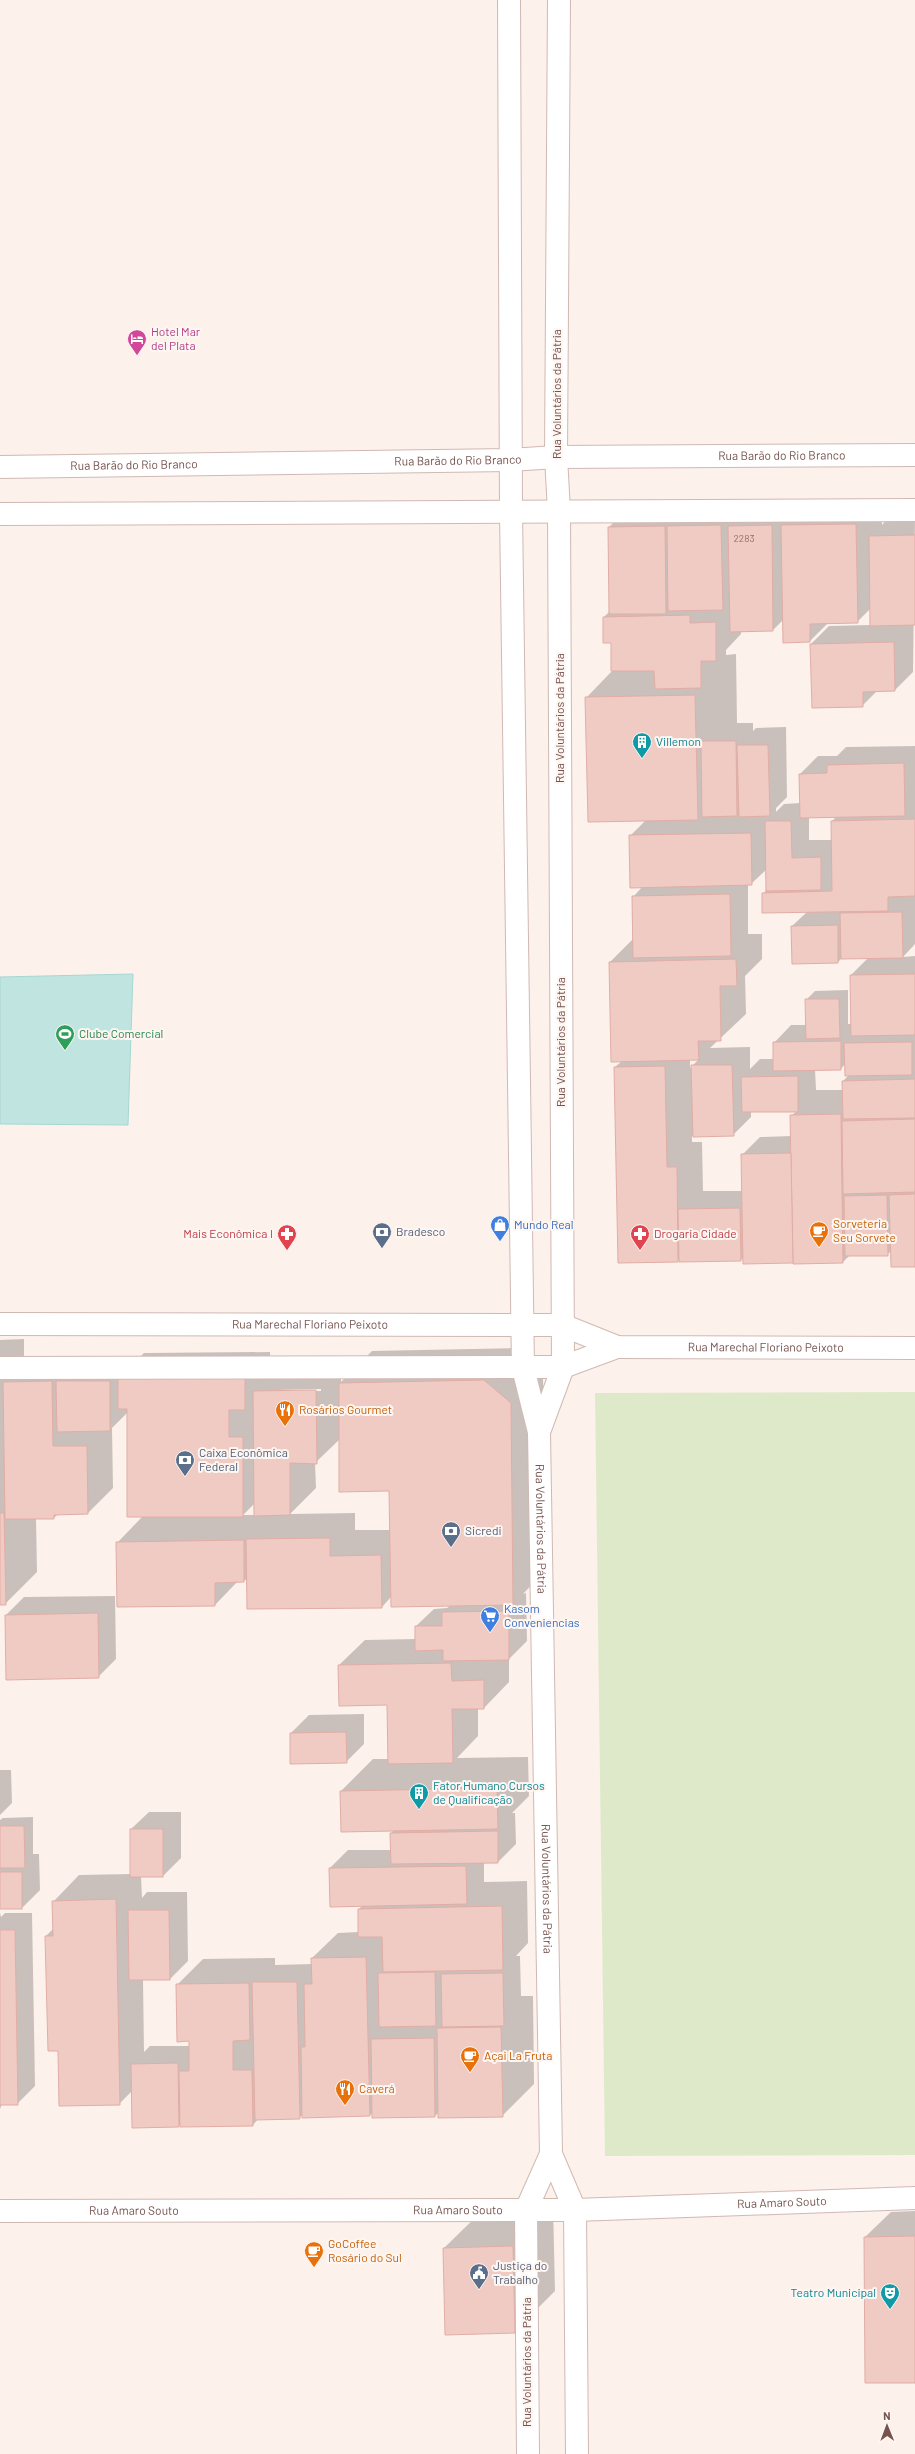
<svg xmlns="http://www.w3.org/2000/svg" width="915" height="2454" font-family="Barlow,sans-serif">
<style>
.green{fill:#dee9ca}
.water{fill:#c0e5e1;stroke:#a7d6d2}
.shadow{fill:#0003;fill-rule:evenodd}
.building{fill:#f0cbc4;stroke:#e1ada5}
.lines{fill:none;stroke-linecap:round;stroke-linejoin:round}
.minor-casing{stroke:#d0b9b3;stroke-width:24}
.tertiary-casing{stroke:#d0b9b3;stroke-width:24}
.minor{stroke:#fff;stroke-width:22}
.tertiary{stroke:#fff;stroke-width:22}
.labels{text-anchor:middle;stroke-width:4;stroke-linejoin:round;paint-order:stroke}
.number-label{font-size:10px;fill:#94716c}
.hotel-label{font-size:12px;fill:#b23c85;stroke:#fef6f2;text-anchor:start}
.street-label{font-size:12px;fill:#76534f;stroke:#fef6f2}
.culture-label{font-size:12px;fill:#0d838f;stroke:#fef6f2;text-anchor:start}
.leisure-label{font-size:12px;fill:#27864d;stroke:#fef6f2;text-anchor:start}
.food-label{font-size:12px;fill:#c56008;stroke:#fef6f2;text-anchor:start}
.shop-label{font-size:12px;fill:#366cbe;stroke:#fef6f2;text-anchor:start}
.service-label{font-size:12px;fill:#4e5e75;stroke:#fef6f2;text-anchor:start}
.health-label{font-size:12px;fill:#be3a42;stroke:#fef6f2;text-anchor:end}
</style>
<rect width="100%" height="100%" fill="#fcf1eb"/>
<!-- green -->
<polygon class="green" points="915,1392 915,2155 605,2156 595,1393"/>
<!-- water -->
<polygon class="water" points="133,974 128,1125 0,1124 0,977"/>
<!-- shadow -->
<g class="shadow">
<path d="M881,499L882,525L888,518H915L913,672L895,690H878L862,706L811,644L829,626L871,625V608L857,622H829L810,641L783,620L773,630L741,631V634L726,650V655L736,654L737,723H753V731L756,728L786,727L787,797L776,808V812L784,804L801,803L800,774L818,756H837L846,747L915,746V944L903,957L915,956V1266L891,1251L887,1255H850L843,1262L744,1257L741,1260L680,1258L678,1261L615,1067L622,1061L610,962L634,938L633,897L643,886L630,836L646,820L586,698L612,671V642L604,617L610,611L609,527L627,509L807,500ZM809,817H836L832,821V840H809ZM767,869V889L763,894L808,911L792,926L838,962L842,958L869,957L851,975L852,1024H848V990L815,991L806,1000V1025H791L774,1043V1059H760L750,1069V1047L710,1048L746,1014L745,976L762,959V934H748V884H751ZM699,1059L690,1068V1060ZM845,1064L849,1075L843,1081V1090H816L815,1069H841ZM751,1111H797L791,1116L792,1136L760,1137L742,1155L743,1191H703L702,1142H692V1136L733,1135L751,1117Z"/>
<path d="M24,1339V1362L30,1357L77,1356V1364L127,1370L144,1353L270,1352V1375L341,1365V1382L372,1351L517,1348L543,1371L544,1572L523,1594L526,1593L527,1641L509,1659V1682L484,1708H478V1736L457,1758L528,1757L529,1796L512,1813H515L516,1844L498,1862H484V1882L527,1881L528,1943L516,1956H520L521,1996H533L534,2084L502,2116L439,2112L435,2116L373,2112L370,2115L303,2114L299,2118H259L253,2125L181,2124L178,2126L133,2090L119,2104L59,2050L46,1936L54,1928V1901L79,1875L131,1874V1829L149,1812H181V1858L163,1876H141L142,1898L147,1892H187L188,1961L170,1979H143L144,2052L150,2046H190L177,1985L203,1959L275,1958V1965L313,1964L312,1958L338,1933L359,1932V1909L363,1905L330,1868L348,1850H392L391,1833L394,1830L341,1791L373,1759H389L388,1704L339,1665L365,1640L416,1639V1626L434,1609L447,1608L451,1605L391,1597L382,1607L248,1578L244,1581H238L215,1605L117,1543L143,1516L128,1412L112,1428L113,1488L88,1513L58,1514L54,1518H36L37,1572L5,1604H0V1340ZM321,1389V1391L278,1392V1390ZM340,1439L390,1490L391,1530H355V1513L290,1514L316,1488L315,1463ZM255,1503V1515H243Z"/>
<polygon points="115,1596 116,1659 98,1677 6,1615 24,1597"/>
<polygon points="364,1714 364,1744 346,1762 291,1733 309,1715"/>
<polygon points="0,1770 11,1770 12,1803 0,1815"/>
<polygon points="33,1817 33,1854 39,1854 40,1890 22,1908 0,1908 0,1820 3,1818"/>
<polygon points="0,1913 1,1917 5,1913 32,1913 35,2086 17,2104 2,2104 0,2109"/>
<polygon points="553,2206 555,2291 514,2332 444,2248 485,2208"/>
<polygon points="915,2211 915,2382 865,2237 891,2212"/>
</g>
<!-- building -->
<g class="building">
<polygon points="856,524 858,623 810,624 810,642 783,643 781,525"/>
<polygon points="721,525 723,610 668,611 667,526"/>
<polygon points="772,525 773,631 730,632 728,526"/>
<polygon points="665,526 666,614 609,614 608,527"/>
<polygon points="915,535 915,625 870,626 869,536"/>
<polygon points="690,615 690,623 716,622 716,661 701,661 701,688 655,689 654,671 611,671 611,643 603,643 603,617"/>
<polygon points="894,642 895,691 863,692 863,707 812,708 810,644"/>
<polygon points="695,695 698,820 588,822 585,697"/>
<polygon points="701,741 736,741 737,816 702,817"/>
<polygon points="737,745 768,745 770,816 739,817"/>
<polygon points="904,763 905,816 800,818 799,774 827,773 827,765"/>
<polygon points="915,819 915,896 888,897 888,911 762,913 762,893 832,891 831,821"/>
<polygon points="765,821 791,821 792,858 821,857 821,890 766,891"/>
<polygon points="751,833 752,885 630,888 629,835"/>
<polygon points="730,894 731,956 633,958 632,896"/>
<polygon points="902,912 903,958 841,959 840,913"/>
<polygon points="838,925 838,963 792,964 791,926"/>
<polygon points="736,959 737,986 720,986 721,1041 698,1041 699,1060 611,1062 609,962"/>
<polygon points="915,974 915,1035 851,1036 850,975"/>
<polygon points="805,999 839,999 840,1038 806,1039"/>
<polygon points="841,1041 841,1070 773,1071 773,1042"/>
<polygon points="912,1042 912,1075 845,1076 844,1043"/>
<polygon points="691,1065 732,1065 734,1136 693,1137"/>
<polygon points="665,1066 667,1167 677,1167 678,1262 618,1263 614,1067"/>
<polygon points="798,1076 798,1112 742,1112 741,1077"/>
<polygon points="915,1079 915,1118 843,1119 842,1081"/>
<polygon points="841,1114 843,1263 793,1264 790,1115"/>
<polygon points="915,1119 915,1192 843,1194 842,1121"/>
<polygon points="791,1153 793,1263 743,1264 741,1154"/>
<polygon points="915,1194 915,1267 891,1267 889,1195"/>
<polygon points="887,1195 888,1256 845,1256 844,1196"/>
<polygon points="740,1208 741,1261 679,1262 678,1209"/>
<polygon points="118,1378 245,1378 245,1410 229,1410 229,1437 243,1437 243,1517 127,1517 127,1409 118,1409"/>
<polygon points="484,1380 511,1403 513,1605 391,1607 389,1491 339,1492 339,1383"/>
<polygon points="52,1381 53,1446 87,1446 88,1514 54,1515 54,1519 5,1519 3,1382"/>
<polygon points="56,1381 110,1381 110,1431 57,1432"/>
<polygon points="316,1390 317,1464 290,1463 290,1515 254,1516 253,1391"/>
<polygon points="0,1513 4,1513 6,1605 0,1605"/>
<polygon points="330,1538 330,1556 381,1555 382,1608 247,1609 246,1539"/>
<polygon points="244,1540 244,1582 215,1583 215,1606 117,1607 116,1542"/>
<polygon points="509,1611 509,1660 443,1661 443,1650 415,1651 415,1626 442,1626 442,1612"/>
<polygon points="98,1613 99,1678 6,1680 5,1615"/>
<polygon points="451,1663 452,1681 484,1680 484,1709 452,1709 453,1763 388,1764 387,1705 339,1706 338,1665"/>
<polygon points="346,1732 347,1763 290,1764 290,1733"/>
<polygon points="497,1788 498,1829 341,1832 340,1791"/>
<polygon points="0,1826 24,1826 25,1868 0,1868"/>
<rect x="130" y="1829" width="33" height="48"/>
<polygon points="498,1831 498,1863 391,1864 390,1833"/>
<polygon points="466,1866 467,1904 330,1907 329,1868"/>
<rect x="0" y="1872" width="22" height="37"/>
<polygon points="116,1899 120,2105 59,2106 58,2051 48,2051 45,1936 53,1936 52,1901"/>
<polygon points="502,1906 503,1970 383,1972 382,1937 358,1937 358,1909"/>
<polygon points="128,1910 169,1910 170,1980 129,1980"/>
<polygon points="0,1930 15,1930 18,2105 0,2105"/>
<polygon points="366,1957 370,2116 302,2118 301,2047 305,2047 304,1984 312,1984 311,1958"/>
<polygon points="435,1972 436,2026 379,2027 378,1973"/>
<polygon points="503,1973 504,2026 442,2027 441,1974"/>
<polygon points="252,1982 297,1982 300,2119 255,2120"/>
<polygon points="249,1983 250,2040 233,2041 233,2070 252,2070 253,2126 180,2127 179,2071 189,2071 189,2041 177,2042 176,1984"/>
<polygon points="501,2027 503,2117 438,2118 437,2028"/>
<polygon points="434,2038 435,2117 372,2118 371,2039"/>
<polygon points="178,2063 179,2127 132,2128 131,2064"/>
<polygon points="915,2236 915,2383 865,2383 864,2237"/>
<polygon points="513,2246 515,2333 445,2335 443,2248"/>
</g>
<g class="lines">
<defs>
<g id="minor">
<path id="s1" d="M511,512L523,1368L539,1432L551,2154L575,2210L577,2454"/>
<path id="s2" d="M0,1324L562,1325L617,1347L915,1348"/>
<polyline points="0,1368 563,1367 617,1347"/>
<polyline points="539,1432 563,1367 559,511"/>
<polyline points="528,2454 526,2210 551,2154"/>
</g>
<g id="tertiary">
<polyline points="509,0 511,512"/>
<polyline points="559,0 556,457 559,511"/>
<path id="s3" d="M0,467L510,460L556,457L915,455"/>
<polyline points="0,514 915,510"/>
<path id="s4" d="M0,2211L575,2210L915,2198"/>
</g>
</defs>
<!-- minor casing -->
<use href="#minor" class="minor-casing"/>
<!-- tertiary casing -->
<use href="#tertiary" class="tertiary-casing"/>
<!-- minor -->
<use href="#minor" class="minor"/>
<!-- tertiary -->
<use href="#tertiary" class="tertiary"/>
</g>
<!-- icons -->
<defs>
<symbol id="hotel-pin" viewBox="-11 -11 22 30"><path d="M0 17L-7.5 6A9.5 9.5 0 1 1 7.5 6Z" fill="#d1479c" stroke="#fef6f2"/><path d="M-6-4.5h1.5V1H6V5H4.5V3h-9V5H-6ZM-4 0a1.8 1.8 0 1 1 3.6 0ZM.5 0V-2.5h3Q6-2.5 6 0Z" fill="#fff"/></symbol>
<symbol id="building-pin" viewBox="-11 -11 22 30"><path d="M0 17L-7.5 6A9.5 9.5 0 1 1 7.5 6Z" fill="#0f9aa8" stroke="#fef6f2"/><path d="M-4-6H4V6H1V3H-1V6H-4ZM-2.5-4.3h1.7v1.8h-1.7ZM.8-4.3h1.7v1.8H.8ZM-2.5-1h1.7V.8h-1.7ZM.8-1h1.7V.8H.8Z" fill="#fff"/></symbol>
<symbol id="stadium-pin" viewBox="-11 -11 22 30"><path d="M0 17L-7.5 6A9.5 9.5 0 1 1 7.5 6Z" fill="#2e9e5b" stroke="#fef6f2"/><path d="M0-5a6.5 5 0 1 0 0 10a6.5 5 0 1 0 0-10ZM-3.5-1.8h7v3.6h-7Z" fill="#fff"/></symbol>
<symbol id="shop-pin" viewBox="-11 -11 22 30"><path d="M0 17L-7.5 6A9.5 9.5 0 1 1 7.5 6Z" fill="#3f7fe0" stroke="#fef6f2"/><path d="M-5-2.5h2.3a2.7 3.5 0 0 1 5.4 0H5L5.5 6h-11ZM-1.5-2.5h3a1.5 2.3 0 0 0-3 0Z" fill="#fff"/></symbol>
<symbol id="cafe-pin" viewBox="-11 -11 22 30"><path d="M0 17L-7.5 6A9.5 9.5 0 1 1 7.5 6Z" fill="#e8710a" stroke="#fef6f2"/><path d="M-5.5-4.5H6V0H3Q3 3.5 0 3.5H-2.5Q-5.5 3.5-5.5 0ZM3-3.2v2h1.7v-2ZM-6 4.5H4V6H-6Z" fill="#fff"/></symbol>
<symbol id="bank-pin" viewBox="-11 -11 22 30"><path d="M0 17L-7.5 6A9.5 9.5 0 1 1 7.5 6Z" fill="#5c6f8a" stroke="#fef6f2"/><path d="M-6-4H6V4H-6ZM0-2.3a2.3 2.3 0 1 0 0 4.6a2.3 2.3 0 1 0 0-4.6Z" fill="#fff"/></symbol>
<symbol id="pharmacy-pin" viewBox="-11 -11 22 30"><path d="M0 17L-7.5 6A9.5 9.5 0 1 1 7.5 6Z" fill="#e0444e" stroke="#fef6f2"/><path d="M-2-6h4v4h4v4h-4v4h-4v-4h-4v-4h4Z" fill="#fff"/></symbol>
<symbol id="restaurant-pin" viewBox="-11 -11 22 30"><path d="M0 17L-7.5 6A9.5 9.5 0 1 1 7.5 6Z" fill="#e8710a" stroke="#fef6f2"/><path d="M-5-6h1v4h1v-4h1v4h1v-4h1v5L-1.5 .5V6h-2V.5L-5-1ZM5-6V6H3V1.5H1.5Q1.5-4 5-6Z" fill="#fff"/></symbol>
<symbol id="supermarket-pin" viewBox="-11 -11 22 30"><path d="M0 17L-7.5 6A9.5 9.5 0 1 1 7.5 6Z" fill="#3f7fe0" stroke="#fef6f2"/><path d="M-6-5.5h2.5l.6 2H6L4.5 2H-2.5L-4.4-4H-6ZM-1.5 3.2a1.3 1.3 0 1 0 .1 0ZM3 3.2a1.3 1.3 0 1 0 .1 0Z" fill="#fff"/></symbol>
<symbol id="civic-pin" viewBox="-11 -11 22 30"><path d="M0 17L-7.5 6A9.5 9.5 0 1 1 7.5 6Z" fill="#5c6f8a" stroke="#fef6f2"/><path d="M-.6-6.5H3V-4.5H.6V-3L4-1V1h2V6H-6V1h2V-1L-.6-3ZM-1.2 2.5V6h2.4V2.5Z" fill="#fff"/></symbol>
<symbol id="theatre-pin" viewBox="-11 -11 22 30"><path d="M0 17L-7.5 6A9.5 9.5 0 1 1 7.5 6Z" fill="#0f9aa8" stroke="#fef6f2"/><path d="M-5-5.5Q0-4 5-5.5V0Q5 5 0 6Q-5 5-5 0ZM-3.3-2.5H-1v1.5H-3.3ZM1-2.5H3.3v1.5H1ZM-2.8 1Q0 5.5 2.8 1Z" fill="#fff"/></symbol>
</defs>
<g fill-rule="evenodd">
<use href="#hotel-pin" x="126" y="328" width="22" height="30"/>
<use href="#building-pin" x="631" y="731" width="22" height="30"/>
<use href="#stadium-pin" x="54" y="1023" width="22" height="30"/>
<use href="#shop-pin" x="489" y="1214" width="22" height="30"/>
<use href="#cafe-pin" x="808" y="1220" width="22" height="30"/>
<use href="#bank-pin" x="371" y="1221" width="22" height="30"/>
<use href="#pharmacy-pin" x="276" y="1223" width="22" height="30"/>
<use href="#pharmacy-pin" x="629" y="1223" width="22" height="30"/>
<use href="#restaurant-pin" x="274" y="1399" width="22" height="30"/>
<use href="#bank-pin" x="174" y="1449" width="22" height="30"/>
<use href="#bank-pin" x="440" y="1520" width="22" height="30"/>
<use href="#supermarket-pin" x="479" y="1605" width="22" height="30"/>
<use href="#building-pin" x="408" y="1782" width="22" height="30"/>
<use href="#cafe-pin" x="459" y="2045" width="22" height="30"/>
<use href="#restaurant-pin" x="334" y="2078" width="22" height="30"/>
<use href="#cafe-pin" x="303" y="2240" width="22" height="30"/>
<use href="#civic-pin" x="468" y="2262" width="22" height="30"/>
<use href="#theatre-pin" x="879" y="2282" width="22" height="30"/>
</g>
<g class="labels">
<!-- number labels -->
<g class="number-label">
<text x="744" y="542">2283</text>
</g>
<!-- hotel labels -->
<g class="hotel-label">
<text x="151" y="336">Hotel Mar<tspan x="151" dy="14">del Plata</tspan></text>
</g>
<!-- street labels -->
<g class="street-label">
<text transform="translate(557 394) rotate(-90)" y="4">Rua Voluntários da Pátria</text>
<text dy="4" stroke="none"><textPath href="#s3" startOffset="782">Rua Barão do Rio Branco</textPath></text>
<text dy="4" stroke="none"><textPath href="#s3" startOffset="458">Rua Barão do Rio Branco</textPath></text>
<text dy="4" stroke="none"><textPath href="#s3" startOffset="134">Rua Barão do Rio Branco</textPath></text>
<text transform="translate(560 718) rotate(-90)" y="4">Rua Voluntários da Pátria</text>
<text transform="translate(561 1042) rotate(-90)" y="4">Rua Voluntários da Pátria</text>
<text dy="4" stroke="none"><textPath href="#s2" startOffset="310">Rua Marechal Floriano Peixoto</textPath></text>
<text dy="4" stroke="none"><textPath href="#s2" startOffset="770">Rua Marechal Floriano Peixoto</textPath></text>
<text dy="4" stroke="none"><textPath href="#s1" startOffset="1019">Rua Voluntários da Pátria</textPath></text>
<text dy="4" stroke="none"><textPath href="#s1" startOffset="1379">Rua Voluntários da Pátria</textPath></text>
<text dy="4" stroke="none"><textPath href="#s4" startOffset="782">Rua Amaro Souto</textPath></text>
<text dy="4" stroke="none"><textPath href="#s4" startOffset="458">Rua Amaro Souto</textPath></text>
<text dy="4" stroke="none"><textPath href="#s4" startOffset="134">Rua Amaro Souto</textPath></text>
<text transform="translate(527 2362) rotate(-90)" y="4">Rua Voluntários da Pátria</text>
</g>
<!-- culture labels -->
<g class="culture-label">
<text x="656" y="746">Villemon</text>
<text x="433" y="1790">Fator Humano Cursos<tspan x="433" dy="14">de Qualificação</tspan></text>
<text x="876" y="2297" text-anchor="end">Teatro Municipal</text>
</g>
<!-- leisure labels -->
<g class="leisure-label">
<text x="79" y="1038">Clube Comercial</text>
</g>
<!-- food labels -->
<g class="food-label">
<text x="833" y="1228">Sorveteria<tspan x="833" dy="14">Seu Sorvete</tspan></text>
<text x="299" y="1414">Rosários Gourmet</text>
<text x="484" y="2060">Açai La Fruta</text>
<text x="359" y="2093">Caverá</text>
<text x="328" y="2248">GoCoffee<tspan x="328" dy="14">Rosário do Sul</tspan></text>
</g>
<!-- shop labels -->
<g class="shop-label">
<text x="514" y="1229">Mundo Real</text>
<text x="504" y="1613">Kasom<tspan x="504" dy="14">Conveniencias</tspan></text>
</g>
<!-- service labels -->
<g class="service-label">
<text x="396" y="1236">Bradesco</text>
<text x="199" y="1457">Caixa Econômica<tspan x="199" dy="14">Federal</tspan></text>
<text x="465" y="1535">Sicredi</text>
<text x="493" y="2270">Justiça do<tspan x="493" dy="14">Trabalho</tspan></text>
</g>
<!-- health labels -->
<g class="health-label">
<text x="273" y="1238">Mais Econômica I</text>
<text x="654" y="1238" text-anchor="start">Drogaria Cidade</text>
</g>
</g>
<!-- north arrow -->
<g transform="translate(887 2426) rotate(359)" stroke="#fef6f2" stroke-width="3" paint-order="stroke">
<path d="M0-3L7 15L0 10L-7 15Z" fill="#76534f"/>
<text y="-6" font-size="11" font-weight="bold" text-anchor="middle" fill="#76534f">N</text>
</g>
</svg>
